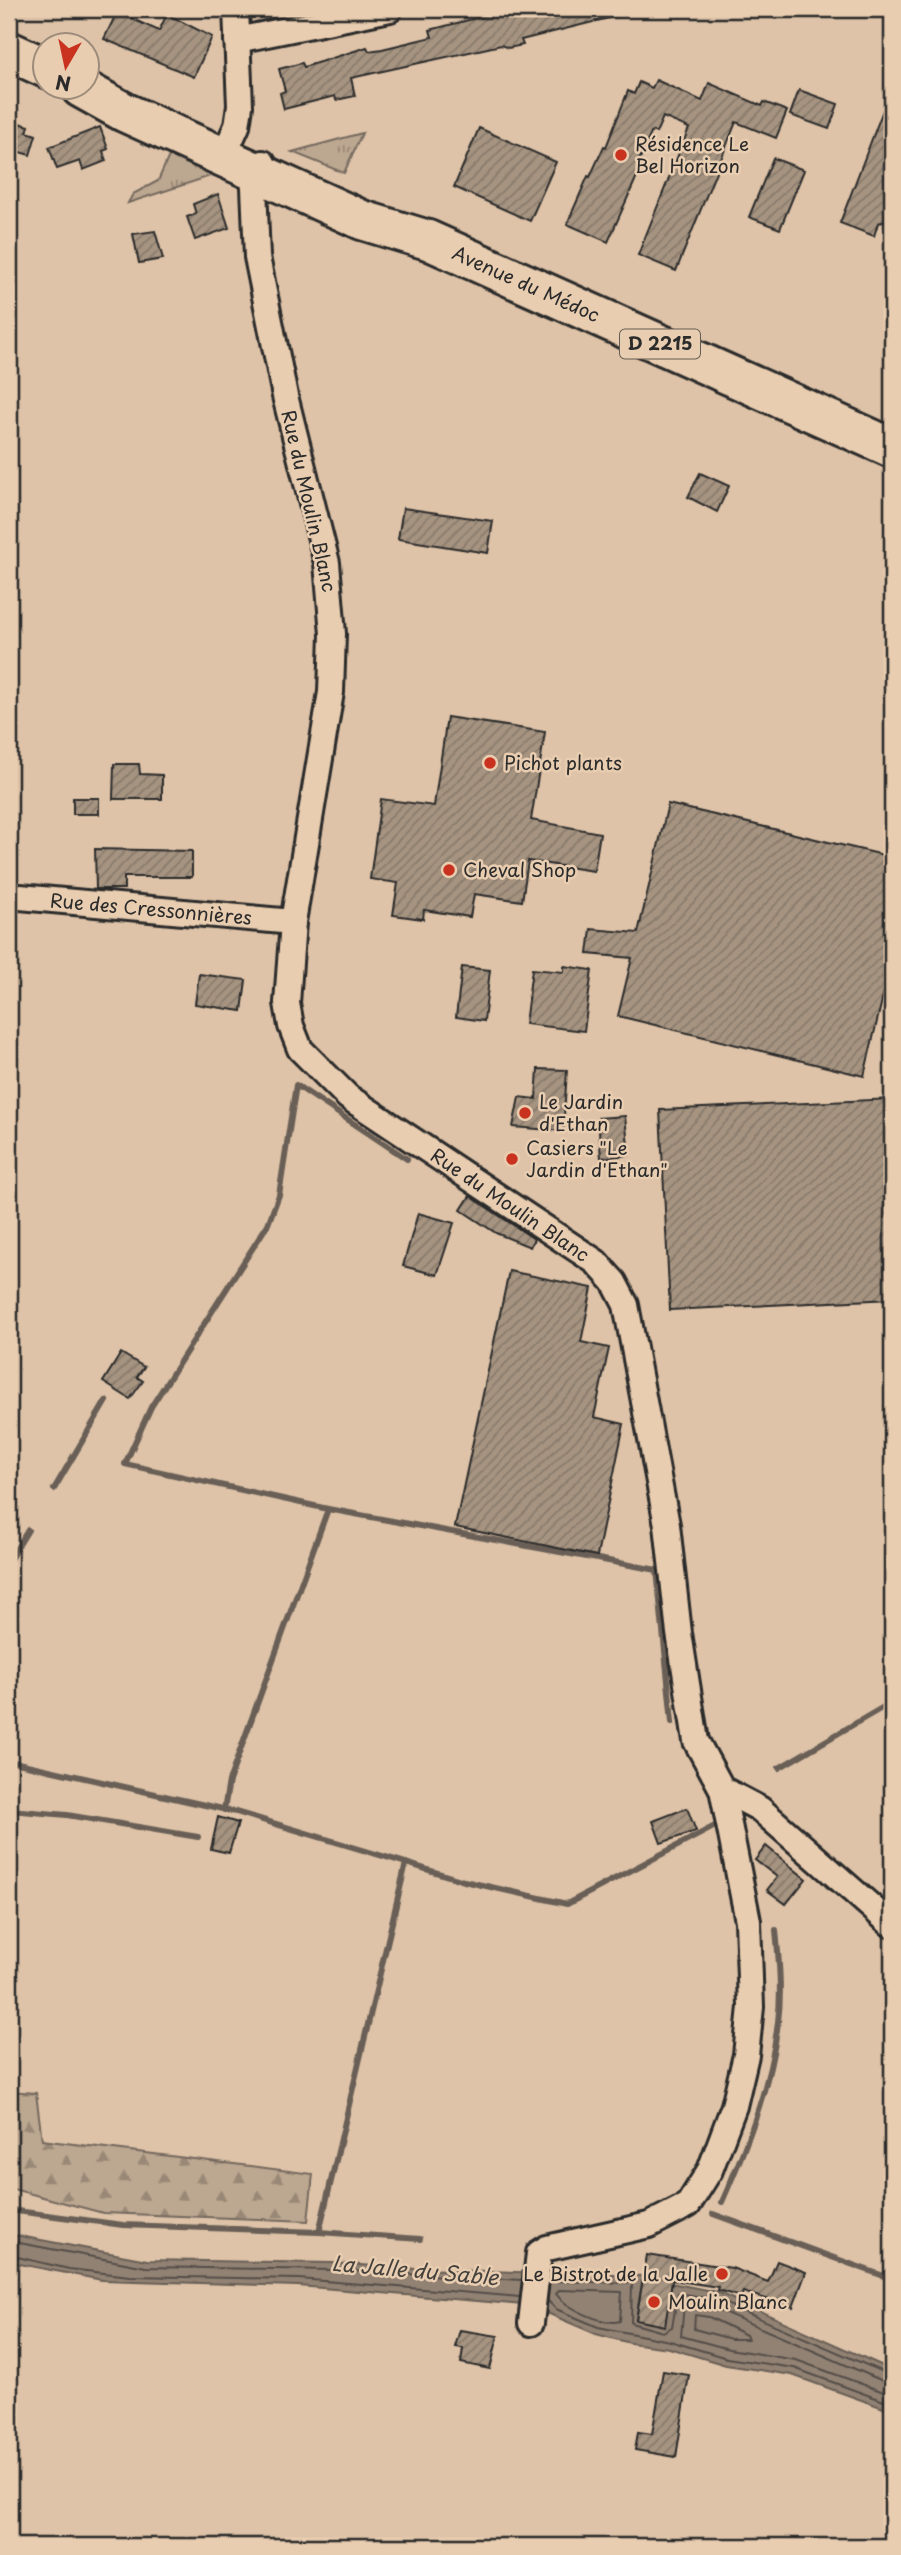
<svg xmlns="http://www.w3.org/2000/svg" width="901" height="2555" font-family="'Playpen Sans',sans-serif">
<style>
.grass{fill:url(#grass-tufts);stroke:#74695e;stroke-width:2}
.forest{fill:url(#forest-firs);stroke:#74695e;stroke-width:2}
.water{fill:#928273;stroke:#695f56;stroke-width:2}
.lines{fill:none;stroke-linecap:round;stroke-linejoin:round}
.shore{stroke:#544e48;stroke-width:2}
.stream{stroke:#695f56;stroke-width:6}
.building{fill:url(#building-hatch);stroke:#2b2b2b;stroke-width:2}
.street-casing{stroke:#2b2b2b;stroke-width:30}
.primary-casing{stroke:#2b2b2b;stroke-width:44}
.street{stroke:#e9cdb0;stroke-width:24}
.primary{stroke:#e9cdb0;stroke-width:38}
.poi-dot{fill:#c8321e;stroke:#e9cdb0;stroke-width:2.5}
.labels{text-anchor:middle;stroke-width:5;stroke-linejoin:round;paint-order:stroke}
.shield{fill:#e9cdb0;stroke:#645c53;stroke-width:2}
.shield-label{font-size:18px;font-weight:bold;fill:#2b2b2b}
.poi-label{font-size:19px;fill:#2b2b2b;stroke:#e9cdb0;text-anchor:start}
.street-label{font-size:19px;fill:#2b2b2b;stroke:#e9cdb0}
.water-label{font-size:21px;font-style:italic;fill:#45413d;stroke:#e9cdb0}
</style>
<defs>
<pattern id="grass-tufts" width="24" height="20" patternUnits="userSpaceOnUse" patternTransform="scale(1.75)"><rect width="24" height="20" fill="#bca790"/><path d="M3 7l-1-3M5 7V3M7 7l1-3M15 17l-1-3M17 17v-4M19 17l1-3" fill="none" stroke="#998876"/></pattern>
<pattern id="forest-firs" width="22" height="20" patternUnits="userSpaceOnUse" patternTransform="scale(1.75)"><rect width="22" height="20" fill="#bca790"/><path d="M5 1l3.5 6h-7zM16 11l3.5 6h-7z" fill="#998876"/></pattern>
<pattern id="building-hatch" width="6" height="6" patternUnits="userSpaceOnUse" patternTransform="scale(1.75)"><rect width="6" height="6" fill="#a69481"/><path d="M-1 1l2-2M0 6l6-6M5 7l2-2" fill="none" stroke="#87796a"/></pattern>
</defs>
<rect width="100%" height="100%" fill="#dec3a8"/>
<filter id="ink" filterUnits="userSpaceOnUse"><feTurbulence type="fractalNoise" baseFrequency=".0143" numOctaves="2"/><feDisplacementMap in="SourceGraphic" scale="14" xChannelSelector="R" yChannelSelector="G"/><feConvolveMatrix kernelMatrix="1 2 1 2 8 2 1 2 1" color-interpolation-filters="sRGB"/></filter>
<g filter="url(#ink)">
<!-- grass -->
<g class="grass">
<polygon points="362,133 344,173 292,152"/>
<polygon points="172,149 226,171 128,203 133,194 158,181"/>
</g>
<!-- forest -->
<polygon class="forest" points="9,2091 36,2093 42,2140 313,2174 308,2221 103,2213 9,2188"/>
<!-- water -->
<polygon class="water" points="9,2234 147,2260 332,2263 418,2269 643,2276 636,2320 665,2325 671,2283 717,2292 892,2370 892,2411 792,2375 726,2365 669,2348 630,2343 596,2334 547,2313 547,2307 298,2286 102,2280 9,2262"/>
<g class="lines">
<!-- shore -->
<g class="shore">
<polyline points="9,2241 146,2267 332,2270 522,2280"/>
<polyline points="9,2255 69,2269 130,2276 299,2279 520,2297"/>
<polyline points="550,2281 632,2283 631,2323 663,2332 672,2327 678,2293 715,2299 892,2376"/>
<path d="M560,2290L622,2292L620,2321C604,2326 566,2308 556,2294Z"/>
<polyline points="548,2301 556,2309 598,2327 670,2341 727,2358 794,2368 892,2404"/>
<polygon points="695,2315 709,2317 746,2335 748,2339 731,2339 694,2329"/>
<polyline points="892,2385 712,2307 688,2303 684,2305 681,2336 729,2349 796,2360 892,2395"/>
</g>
<!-- stream -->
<g class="stream">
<polyline points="54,1489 106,1401"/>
<polyline points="328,1509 657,1570 672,1722"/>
<polyline points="9,1561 28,1530"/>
<polyline points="9,1761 236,1812 406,1863 319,2232"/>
<polyline points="779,1768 892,1702"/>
<polyline points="9,1790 12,1793 9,1811"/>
<polyline points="10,1810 67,1815 198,1837"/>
<polyline points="224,1810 229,1781 328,1509 125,1464 151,1407 268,1224 279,1195 296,1085 407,1159"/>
<polyline points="406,1863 464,1881 567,1904 717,1825"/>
<polyline points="827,1885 843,1898"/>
<polyline points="880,1930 892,1940"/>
<path d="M722,2202C747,2145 771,2084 778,2022C782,1991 779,1961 776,1930"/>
<polyline points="9,2210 123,2225 319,2232 420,2239"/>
<polyline points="713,2214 892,2279"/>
</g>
</g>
<!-- building -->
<g class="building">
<polygon points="511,9 621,9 621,15 521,40 523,45 508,48 501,45 351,78 355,96 336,100 335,96 284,109 280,93 285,91 279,69 302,63 304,67 367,47 369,51 382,49 432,37 430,30"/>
<polygon points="117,12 159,31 167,14 212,37 194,77 104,39"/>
<polygon points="656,80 702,101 709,83 762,106 764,102 787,111 776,138 736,122 676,271 638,255 689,128 663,117 656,133 652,131 638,163 642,165 608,242 567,224 588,176 590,177 604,146 606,147 628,91 634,94 639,82 652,88"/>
<polygon points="891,89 892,212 889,221 878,223 874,236 840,223"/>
<polygon points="799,90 838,104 829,129 790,115"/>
<polygon points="9,120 29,126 27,132 36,135 30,155 9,149"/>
<polygon points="100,127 108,149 103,151 106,161 83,170 80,161 57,169 49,147"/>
<polygon points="479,128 556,162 530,221 454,187"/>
<polygon points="773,158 804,170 780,229 749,217"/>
<polygon points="218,194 229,228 195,240 187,217 196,214 193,204"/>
<polygon points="155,231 163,259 139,263 133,234"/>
<polygon points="700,473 729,486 717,512 688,497"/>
<polygon points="403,508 493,521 488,553 398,539"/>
<polygon points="447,717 545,732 531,820 600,833 594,871 528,861 522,901 474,894 470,917 424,910 423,919 393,915 398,883 370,879 381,799 434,806"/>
<polygon points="114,764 139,764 140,774 162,775 162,799 113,799"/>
<rect x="73" y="798" width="26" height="16"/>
<polygon points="668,804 892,857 892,958 864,1076 618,1016 632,958 588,954 591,929 638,933"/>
<polygon points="95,849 192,851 192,877 124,877 124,889 96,889"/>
<polygon points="564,966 592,970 584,1031 525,1024 532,969 564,972"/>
<polygon points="462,967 490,970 484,1021 456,1017"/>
<polygon points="199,974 246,980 242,1011 195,1004"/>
<polygon points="538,1069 567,1070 563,1131 513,1127 519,1097 536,1099"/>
<polygon points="892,1099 892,1299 670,1310 660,1110"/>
<polygon points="625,1116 629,1155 601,1158 598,1118"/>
<polygon points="470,1196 534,1239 530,1247 496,1233 461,1210"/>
<polygon points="418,1213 454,1223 437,1275 403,1266"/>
<polygon points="509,1271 592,1288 581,1342 609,1348 594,1417 624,1424 597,1556 455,1527"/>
<polygon points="121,1353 144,1367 137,1377 143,1381 130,1399 103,1382"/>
<polygon points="687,1808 696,1831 661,1843 653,1821"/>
<polygon points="218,1817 238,1823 229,1853 211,1849"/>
<polygon points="766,1846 806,1879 786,1904 767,1890 777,1877 755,1860"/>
<polygon points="647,2255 732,2268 768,2282 777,2261 806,2272 793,2307 743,2292 741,2297 717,2290 718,2287 672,2280 665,2326 636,2320"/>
<polygon points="460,2330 498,2336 490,2369 461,2363 463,2348 455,2347"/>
<polygon points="663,2371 689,2375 676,2457 635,2450 638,2432 652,2434"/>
</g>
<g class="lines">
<defs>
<g id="street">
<polyline points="237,40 390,9"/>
<polyline points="223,157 237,126 240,106 236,9"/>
<polyline points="263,163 254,187 257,257 285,396 327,563 333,634 331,692 293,922 287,1003 291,1026 300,1049 348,1097 596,1262 614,1282 626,1305 667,1525 679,1633 696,1741 722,1789 748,1921 751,2007 746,2055 734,2106 710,2170 688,2205 649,2225 547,2248 539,2253 531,2323"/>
<polyline points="9,896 293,922"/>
<polyline points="722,1789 760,1809 892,1925"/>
</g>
<g id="primary">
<polyline points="9,51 46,68"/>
<polyline points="81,88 124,112 362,220 428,240 892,448"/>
</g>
</defs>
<!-- street casing -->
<use href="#street" class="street-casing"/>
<!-- primary casing -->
<use href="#primary" class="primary-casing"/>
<!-- street -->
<use href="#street" class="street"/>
<!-- primary -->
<use href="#primary" class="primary"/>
</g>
</g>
<!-- markers -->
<g class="poi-dot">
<circle cx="621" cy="155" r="7"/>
<circle cx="490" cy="763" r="7"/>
<circle cx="449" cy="870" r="7"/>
<circle cx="525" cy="1113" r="7"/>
<circle cx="512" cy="1159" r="7"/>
<circle cx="722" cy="2274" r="7"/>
<circle cx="654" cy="2302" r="7"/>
</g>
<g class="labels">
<!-- shield labels -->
<rect class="shield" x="620" y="329.5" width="80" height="29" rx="5"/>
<g class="shield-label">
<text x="660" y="350">D 2215</text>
</g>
<!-- poi labels -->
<g class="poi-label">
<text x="635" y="151">Résidence Le<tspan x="635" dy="22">Bel Horizon</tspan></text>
<text x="504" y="770">Pichot plants</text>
<text x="463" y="877">Cheval Shop</text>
<text x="539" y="1109">Le Jardin<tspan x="539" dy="22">d'Ethan</tspan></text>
<text x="526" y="1155">Casiers "Le<tspan x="526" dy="22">Jardin d'Ethan"</tspan></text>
<text x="708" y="2281" text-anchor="end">Le Bistrot de la Jalle</text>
<text x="668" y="2309">Moulin Blanc</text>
</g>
<!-- street labels -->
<g class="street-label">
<text transform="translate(526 284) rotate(24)" y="7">Avenue du Médoc</text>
<text transform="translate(309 501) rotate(77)" y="7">Rue du Moulin Blanc</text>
<text transform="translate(151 909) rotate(5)" y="7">Rue des Cressonnières</text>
<text transform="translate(510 1205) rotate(34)" y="7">Rue du Moulin Blanc</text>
</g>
<!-- water labels -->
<g class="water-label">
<text transform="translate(415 2271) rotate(5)" y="7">La Jalle du Sable</text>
</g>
</g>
<!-- margin -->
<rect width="901" height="2555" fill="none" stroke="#e9cdb0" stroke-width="35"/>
<rect x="18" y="18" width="866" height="2520" fill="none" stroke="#2b2b2b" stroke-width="2.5" filter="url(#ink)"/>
<!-- north arrow -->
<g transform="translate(66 66) rotate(189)"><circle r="33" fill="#e9cdb0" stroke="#9d8c7b" stroke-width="2"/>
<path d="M0-5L12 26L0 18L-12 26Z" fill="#c8321e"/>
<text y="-10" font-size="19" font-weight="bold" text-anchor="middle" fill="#2b2b2b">N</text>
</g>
</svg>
